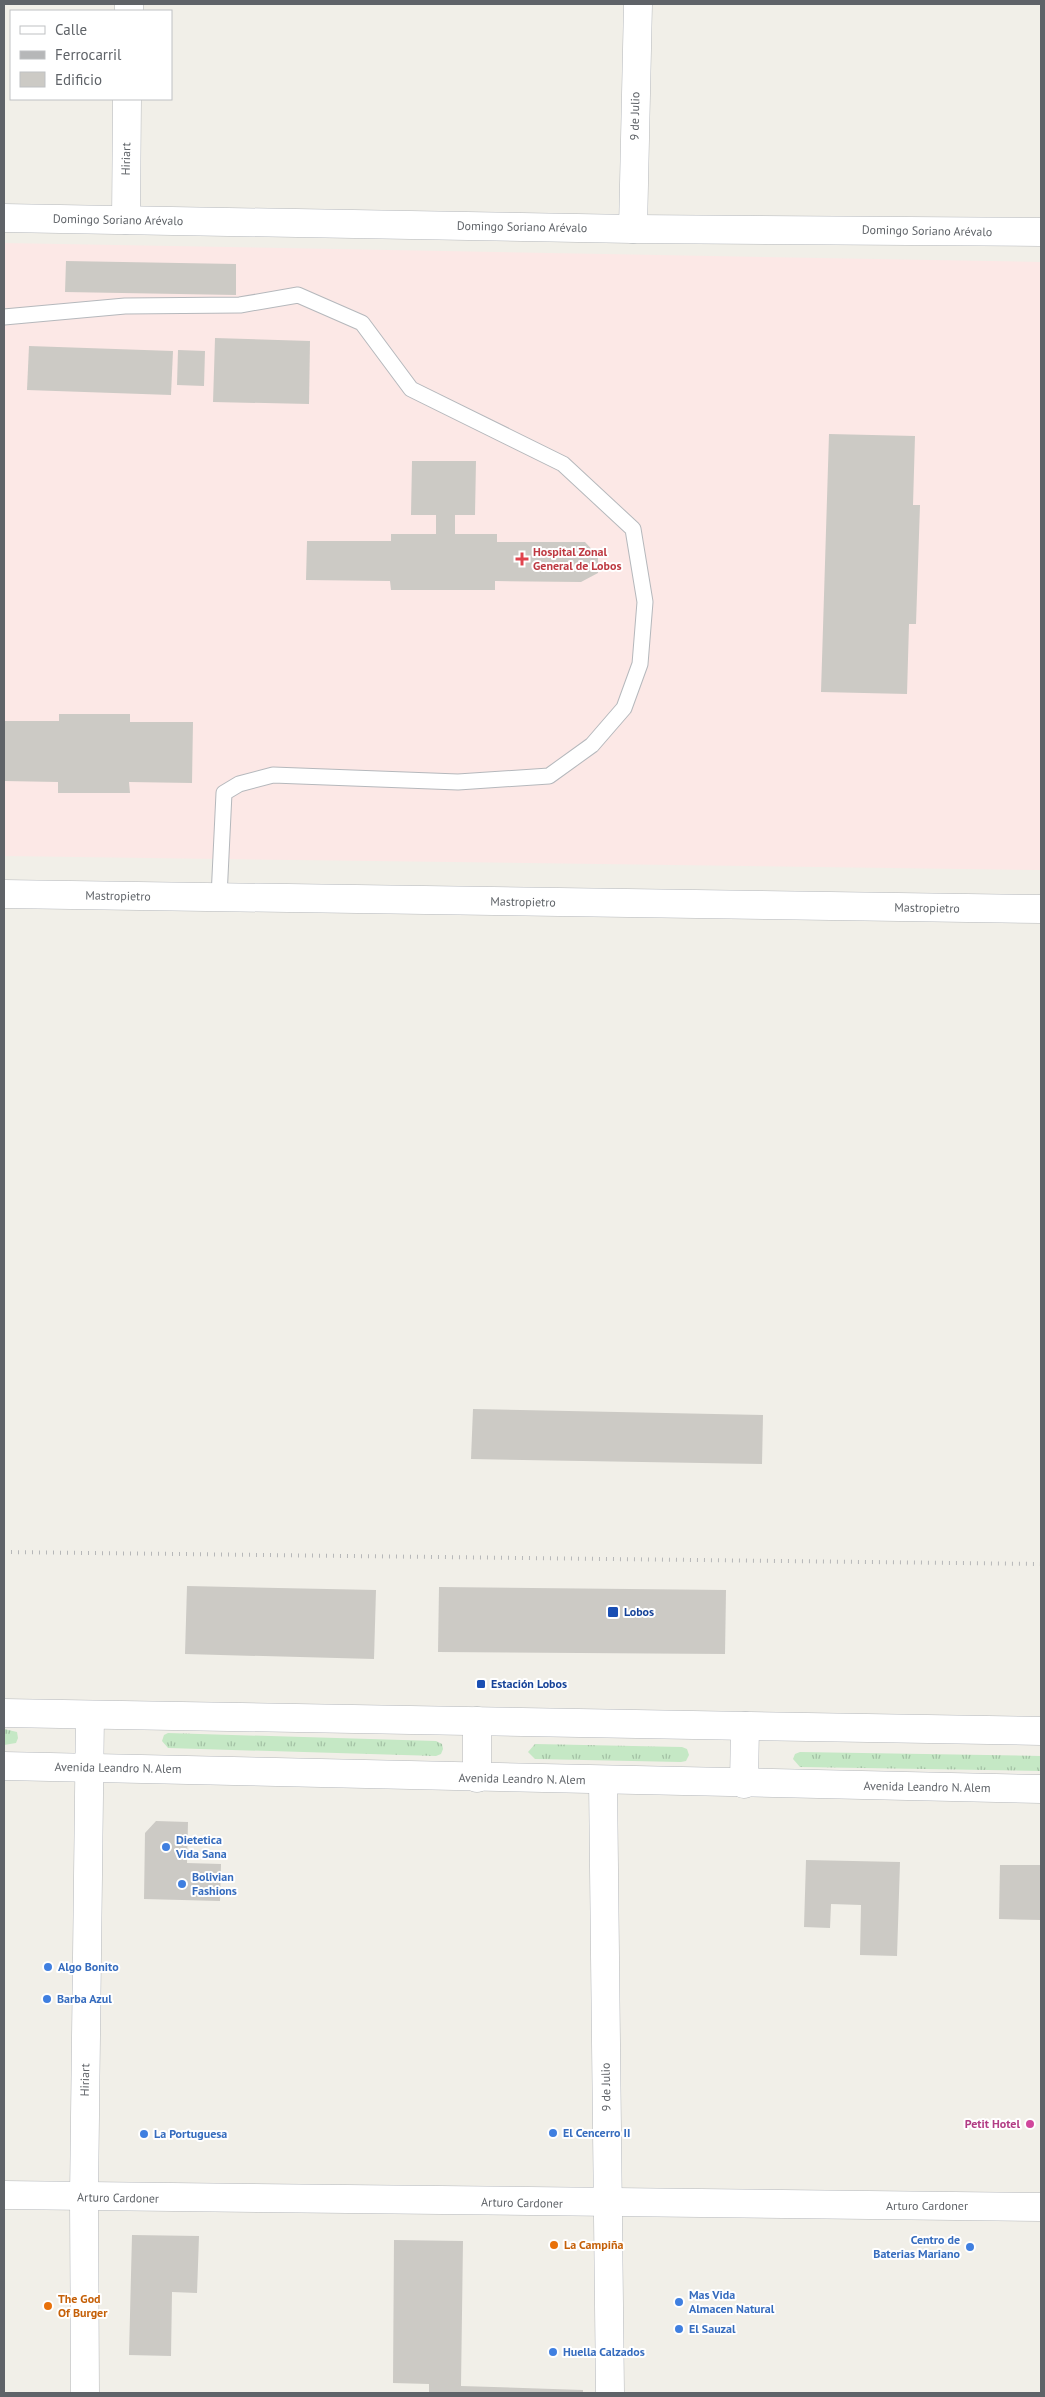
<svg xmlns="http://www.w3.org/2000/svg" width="1045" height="2397" font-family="'PT Sans',sans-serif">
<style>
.medical{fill:#fce8e6}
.grass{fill:url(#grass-tufts)}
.building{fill:#cccac5}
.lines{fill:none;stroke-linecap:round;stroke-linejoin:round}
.service-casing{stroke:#b5b8bc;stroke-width:17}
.minor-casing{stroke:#b5b8bc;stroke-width:29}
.service{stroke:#fff;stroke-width:15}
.minor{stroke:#fff;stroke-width:28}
.rail{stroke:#b6b7b8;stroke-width:4;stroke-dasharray:1 6;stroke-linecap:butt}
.health-dot{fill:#e0444e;stroke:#fff;stroke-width:2}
.transit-dot{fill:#1a4fb4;stroke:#fff;stroke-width:2}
.shop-dot{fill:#3f7fe0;stroke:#fff;stroke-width:2}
.hotel-dot{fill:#d1479c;stroke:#fff;stroke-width:2}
.food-dot{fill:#e8710a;stroke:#fff;stroke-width:2}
.labels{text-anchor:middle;stroke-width:4;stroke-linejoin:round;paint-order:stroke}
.street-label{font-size:12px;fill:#5f6368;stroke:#fff}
.health-label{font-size:12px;font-weight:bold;fill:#be3a42;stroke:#fff;text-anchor:start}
.transit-label{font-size:12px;font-weight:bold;fill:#164399;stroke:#fff;text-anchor:start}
.shop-label{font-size:12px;font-weight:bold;fill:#366cbe;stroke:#fff;text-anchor:start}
.hotel-label{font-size:12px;font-weight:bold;fill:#b23c85;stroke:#fff;text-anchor:end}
.food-label{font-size:12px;font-weight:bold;fill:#c56008;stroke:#fff;text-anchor:start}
</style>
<defs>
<pattern id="grass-tufts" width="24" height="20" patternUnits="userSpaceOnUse" patternTransform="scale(1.25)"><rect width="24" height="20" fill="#c5e8c5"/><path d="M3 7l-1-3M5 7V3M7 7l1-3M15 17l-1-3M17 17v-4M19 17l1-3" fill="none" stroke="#a3c0a4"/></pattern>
</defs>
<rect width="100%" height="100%" fill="#f1efe8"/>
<!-- medical -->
<polygon class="medical" points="4,243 1041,262 1041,870 4,856"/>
<!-- grass -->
<g class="grass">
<polygon points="4,1729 17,1732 18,1738 16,1743 4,1745"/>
<polygon points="168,1733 436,1741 442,1744 443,1749 441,1754 436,1756 168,1748 162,1741 164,1735"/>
<polygon points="535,1744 682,1747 687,1749 689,1755 686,1761 681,1762 535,1759 528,1752"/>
<polygon points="800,1752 1041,1756 1041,1771 800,1767 793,1759 795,1754"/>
</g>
<!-- building -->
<g class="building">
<polygon points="66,261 236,264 236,295 65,292"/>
<polygon points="215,338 310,341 309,404 213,402"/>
<polygon points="29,346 173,351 171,395 27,390"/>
<polygon points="178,350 205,351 204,386 177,385"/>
<polygon points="829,434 915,436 913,505 920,505 916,624 909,624 907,694 821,692"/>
<polygon points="412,461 476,461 475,515 455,515 455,534 497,534 497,542 585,542 598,556 598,573 581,582 495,581 495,590 391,590 390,581 306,580 307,541 391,541 391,534 436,534 436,515 411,515"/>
<polygon points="59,714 130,714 130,722 193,722 192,783 129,782 130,793 58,793 58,782 4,781 4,721 59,721"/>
<polygon points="473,1409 763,1415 762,1464 471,1459"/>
<polygon points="187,1586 376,1590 374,1659 185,1654"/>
<polygon points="439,1587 726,1590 725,1654 438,1652"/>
<polygon points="156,1821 188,1822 187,1863 221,1864 220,1901 144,1899 145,1833"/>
<polygon points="806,1860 900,1862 897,1956 860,1955 861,1905 831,1904 830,1928 804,1927"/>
<polygon points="1000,1865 1041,1865 1041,1920 999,1919"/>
<polygon points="132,2235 199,2236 197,2293 172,2292 171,2356 129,2355"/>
<polygon points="394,2240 463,2241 461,2386 583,2390 583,2393 429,2393 429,2384 393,2383"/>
</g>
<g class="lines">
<defs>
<polyline id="service" points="4,317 125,306 240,305 298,295 362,323 411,389 563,464 633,529 645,602 640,664 624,708 592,745 549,776 458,782 273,775 239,784 224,793 219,897"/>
<g id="minor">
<polyline points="129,11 129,4"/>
<polyline points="4,218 633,229 1041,232"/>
<polyline points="126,220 127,99"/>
<polyline points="633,229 638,4"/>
<polyline points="4,894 1041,909"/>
<polyline points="4,1713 1041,1731"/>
<polyline points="4,1766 1041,1789"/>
<polyline points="477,1778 477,1721"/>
<polyline points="603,1780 610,2393"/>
<polyline points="744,1784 745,1726"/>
<polyline points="4,2195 1041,2207"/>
<polyline points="85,2393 84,2197 90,1715"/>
</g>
</defs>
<!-- service casing -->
<use href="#service" class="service-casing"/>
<!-- minor casing -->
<use href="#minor" class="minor-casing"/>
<!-- service -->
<use href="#service" class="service"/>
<!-- minor -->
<use href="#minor" class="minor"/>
<!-- rail -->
<polyline class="rail" points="4,1552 1041,1564"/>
</g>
<!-- markers -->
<path class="health-dot" d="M519.5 551.5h5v5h5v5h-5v5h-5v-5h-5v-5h5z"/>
<g class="transit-dot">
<rect x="607" y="1606" width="12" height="12" rx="2.5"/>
<rect x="476" y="1679" width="10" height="10" rx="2.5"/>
</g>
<g class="shop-dot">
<circle cx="166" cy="1847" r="5"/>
<circle cx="182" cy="1884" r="5"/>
<circle cx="48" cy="1967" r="5"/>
<circle cx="47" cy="1999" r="5"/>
<circle cx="553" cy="2133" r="5"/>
<circle cx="144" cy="2134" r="5"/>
<circle cx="970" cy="2247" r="5"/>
<circle cx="679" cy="2302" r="5"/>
<circle cx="679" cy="2329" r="5"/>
<circle cx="553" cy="2352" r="5"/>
</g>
<circle class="hotel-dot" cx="1030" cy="2124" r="5"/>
<g class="food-dot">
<circle cx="554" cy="2245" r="5"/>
<circle cx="48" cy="2306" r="5"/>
</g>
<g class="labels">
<!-- street labels -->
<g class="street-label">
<text transform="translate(635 116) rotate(-89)" y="4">9 de Julio</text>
<text transform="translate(126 159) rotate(-89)" y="4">Hiriart</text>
<text transform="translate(118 220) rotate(1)" y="4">Domingo Soriano Arévalo</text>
<text transform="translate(522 227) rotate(1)" y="4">Domingo Soriano Arévalo</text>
<text transform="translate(927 231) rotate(1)" y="4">Domingo Soriano Arévalo</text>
<text transform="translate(118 896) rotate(1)" y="4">Mastropietro</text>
<text transform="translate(523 902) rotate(1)" y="4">Mastropietro</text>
<text transform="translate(927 908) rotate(1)" y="4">Mastropietro</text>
<text transform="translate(118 1768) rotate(1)" y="4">Avenida Leandro N. Alem</text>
<text transform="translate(522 1779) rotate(1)" y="4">Avenida Leandro N. Alem</text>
<text transform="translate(927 1787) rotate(1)" y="4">Avenida Leandro N. Alem</text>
<text transform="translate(85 2080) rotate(-89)" y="4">Hiriart</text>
<text transform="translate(606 2087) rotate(-91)" y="4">9 de Julio</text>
<text transform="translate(118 2198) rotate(1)" y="4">Arturo Cardoner</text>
<text transform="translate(522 2203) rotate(1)" y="4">Arturo Cardoner</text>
<text x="927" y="2210">Arturo Cardoner</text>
</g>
<!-- health labels -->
<g class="health-label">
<text x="533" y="556">Hospital Zonal<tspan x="533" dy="14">General de Lobos</tspan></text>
</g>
<!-- transit labels -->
<g class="transit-label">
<text x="624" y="1616">Lobos</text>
<text x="491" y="1688">Estación Lobos</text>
</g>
<!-- shop labels -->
<g class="shop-label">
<text x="176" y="1844">Dietetica<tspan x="176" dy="14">Vida Sana</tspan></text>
<text x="192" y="1881">Bolivian<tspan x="192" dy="14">Fashions</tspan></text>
<text x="58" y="1971">Algo Bonito</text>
<text x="57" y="2003">Barba Azul</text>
<text x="563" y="2137">El Cencerro II</text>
<text x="154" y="2138">La Portuguesa</text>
<text x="960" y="2244" text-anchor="end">Centro de<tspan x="960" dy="14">Baterias Mariano</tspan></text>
<text x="689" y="2299">Mas Vida<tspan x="689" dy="14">Almacen Natural</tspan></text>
<text x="689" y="2333">El Sauzal</text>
<text x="563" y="2356">Huella Calzados</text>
</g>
<!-- hotel labels -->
<g class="hotel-label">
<text x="1020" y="2128">Petit Hotel</text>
</g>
<!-- food labels -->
<g class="food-label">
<text x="564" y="2249">La Campiña</text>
<text x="58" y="2303">The God<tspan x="58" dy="14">Of Burger</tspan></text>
</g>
</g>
<!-- border -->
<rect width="1045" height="2397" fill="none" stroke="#5f6368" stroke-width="10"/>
<!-- legend -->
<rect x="10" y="10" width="162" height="90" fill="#ffffff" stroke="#bfc1c3"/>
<rect x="20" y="26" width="25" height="8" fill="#ffffff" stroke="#bfc1c3"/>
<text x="55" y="35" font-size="15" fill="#5f6368">Calle</text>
<rect x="20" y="51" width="25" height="8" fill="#b6b7b8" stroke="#bfc1c3"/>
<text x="55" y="60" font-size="15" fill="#5f6368">Ferrocarril</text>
<rect x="20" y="72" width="25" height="15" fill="#cccac5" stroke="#bfc1c3"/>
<text x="55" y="85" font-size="15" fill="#5f6368">Edificio</text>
</svg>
